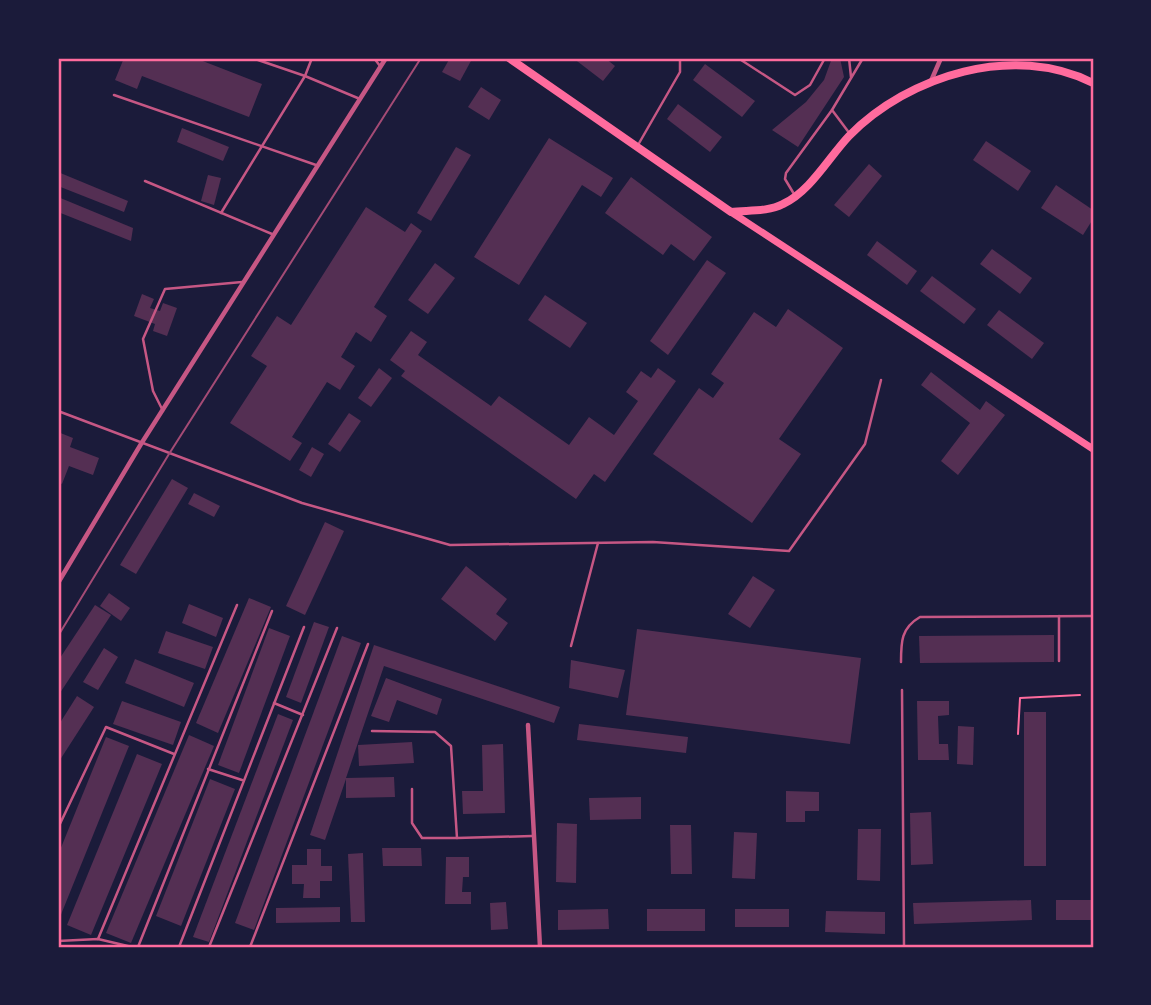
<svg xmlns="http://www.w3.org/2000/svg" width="1151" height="1005" font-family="'DejaVu Sans',sans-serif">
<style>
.building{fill:#542f53}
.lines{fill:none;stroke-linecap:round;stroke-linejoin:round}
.path{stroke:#ff6b9d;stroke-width:2}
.service{stroke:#c65784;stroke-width:2.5}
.minor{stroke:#c65784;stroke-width:4.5}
.secondary{stroke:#ff6b9d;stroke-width:7}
.primary{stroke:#ff6b9d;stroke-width:8}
.tram{stroke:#a44b75;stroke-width:2}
.neatline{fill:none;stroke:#ff6b9d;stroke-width:2.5}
</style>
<rect width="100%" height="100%" fill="#1b1b3a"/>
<!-- building -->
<g class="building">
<polygon points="124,58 195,58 262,84 249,117 142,76 137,89 115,80"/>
<polygon points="450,58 472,59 460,81 442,72"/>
<polygon points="573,58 605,58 615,66 603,81"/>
<polygon points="832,58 840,58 844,77 798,147 772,130 806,102 824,80"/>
<polygon points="705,64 755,101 742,117 693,80"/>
<polygon points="481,87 501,100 489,120 468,107"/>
<polygon points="678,104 722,137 710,152 667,119"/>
<polygon points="182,128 229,147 223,161 177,142"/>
<polygon points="549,138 613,178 601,197 582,185 519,285 474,257"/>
<polygon points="986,141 1031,171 1018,191 973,160"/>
<polygon points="456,147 471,155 431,221 417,213"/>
<polygon points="869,164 882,176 849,217 834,205"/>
<polygon points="58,172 128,201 124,212 58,186"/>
<polygon points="208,175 221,178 214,205 201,201"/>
<polygon points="631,177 712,237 694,261 671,244 663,255 605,213"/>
<polygon points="1056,185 1093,210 1093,219 1083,235 1041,208"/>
<polygon points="58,197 133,228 131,241 58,212"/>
<polygon points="366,207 405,232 411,223 422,231 374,307 387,316 371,342 356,332 341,357 355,366 340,390 327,382 292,437 302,443 290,461 230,423 267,366 251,356 277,316 291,325"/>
<polygon points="877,241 917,271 907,285 867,255"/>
<polygon points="992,249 1032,278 1020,294 980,264"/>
<polygon points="707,260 726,273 668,355 650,341"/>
<polygon points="435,263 455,278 428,314 408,300"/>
<polygon points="932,276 976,309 964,324 920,291"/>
<polygon points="142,294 154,299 150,308 160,311 163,303 177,308 167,336 153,331 155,324 134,316"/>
<polygon points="545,295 587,323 570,348 528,320"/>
<polygon points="788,309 843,348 779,439 801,454 752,523 653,454 699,388 713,398 724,383 711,374 754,312 776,327"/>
<polygon points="999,310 1044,343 1032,359 987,325"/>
<polygon points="411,331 427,342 418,355 491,406 499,396 569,445 589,417 614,435 638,401 626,392 641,371 651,378 658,368 676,381 605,482 594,474 576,499 401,376 405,371 390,360"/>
<polygon points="379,368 392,378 371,407 358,398"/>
<polygon points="931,372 980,410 986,401 1005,415 958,475 941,461 970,423 921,385"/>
<polygon points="349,413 361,421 340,452 328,444"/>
<polygon points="58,432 73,438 70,447 99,458 93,475 69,466 62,484 58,482"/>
<polygon points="312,447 324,454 311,477 299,470"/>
<polygon points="172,479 188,488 136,574 120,565"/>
<polygon points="194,493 220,506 214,517 188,504"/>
<polygon points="325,522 344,531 305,615 286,606"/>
<polygon points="466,566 507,599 496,614 508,623 495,641 441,599"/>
<polygon points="753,576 775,590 750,628 728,614"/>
<polygon points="109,593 130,608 121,621 100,606"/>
<polygon points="249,598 271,607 218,733 196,723"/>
<polygon points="189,604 223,618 216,637 182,623"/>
<polygon points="95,605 111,615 58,696 58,661"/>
<polygon points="314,622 329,627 301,703 286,697"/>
<polygon points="269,628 290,636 239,773 218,765"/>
<polygon points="637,629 861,658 850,744 626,715"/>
<polygon points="166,631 213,647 205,669 158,653"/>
<polygon points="1054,635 1054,662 920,663 919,636"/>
<polygon points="342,636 361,643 254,930 235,923"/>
<polygon points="374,645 560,707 554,723 384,666 346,778 394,777 395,797 346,798 346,779 325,840 310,835"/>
<polygon points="104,648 118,657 98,690 83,682"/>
<polygon points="135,659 194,683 184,707 125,683"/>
<polygon points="571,660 625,670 618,698 569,688"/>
<polygon points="386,678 442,699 437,715 397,700 389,722 371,716"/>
<polygon points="77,696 94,707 58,763 58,726"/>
<polygon points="122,701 181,722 173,745 113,724"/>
<polygon points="917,701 949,701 949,715 938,716 939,744 948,744 949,760 918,760"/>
<rect x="1024" y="712" width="22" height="154"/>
<polygon points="278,714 293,720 209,942 193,937"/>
<polygon points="579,724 688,737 686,753 577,740"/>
<polygon points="958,726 974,727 973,765 957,764"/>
<polygon points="189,735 214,746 131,943 106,933"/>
<polygon points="106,737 129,746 58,922 58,855"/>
<polygon points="412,742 414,763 359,766 358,745"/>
<polygon points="503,744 505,813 463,814 462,791 483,791 482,745"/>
<polygon points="137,754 162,764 91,935 67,925"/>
<polygon points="210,779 235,789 181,926 156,916"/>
<polygon points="786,791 819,792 819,811 805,811 805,822 786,822"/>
<polygon points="641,797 641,819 590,820 589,798"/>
<polygon points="931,812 933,864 911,865 910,813"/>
<polygon points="557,823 577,824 576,883 556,882"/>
<polygon points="670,825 691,825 692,874 671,874"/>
<polygon points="858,829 881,829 880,881 857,880"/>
<polygon points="734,832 757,833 755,879 732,878"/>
<polygon points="382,848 421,848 422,866 383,866"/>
<polygon points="307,849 321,849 321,866 332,866 332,881 320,881 320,898 303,898 304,884 292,884 292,865 307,865"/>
<polygon points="363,853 365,922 351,922 348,854"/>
<polygon points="446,857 469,857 469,877 463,877 462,892 471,892 471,904 445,904"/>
<polygon points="1031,900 1032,920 914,924 913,903"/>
<rect x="1056" y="900" width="37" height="20"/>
<polygon points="506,902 508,929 491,930 490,903"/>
<polygon points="340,907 340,922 276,923 276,908"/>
<polygon points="608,909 609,929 558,930 558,910"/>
<rect x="647" y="909" width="58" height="22"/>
<rect x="735" y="909" width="54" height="18"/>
<polygon points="826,911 885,912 885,934 825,932"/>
</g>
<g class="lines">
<!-- path -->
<polyline class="path" points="1018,734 1020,698 1080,695"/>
<!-- service -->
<g class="service">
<polyline points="312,58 305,76 360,99"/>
<polyline points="374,58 380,66"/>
<polyline points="738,58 795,95 810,85 825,58"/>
<polyline points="849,58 851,77"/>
<polyline points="114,95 316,165"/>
<polyline points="850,134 832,110 863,58"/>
<polyline points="638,145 680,72 680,58"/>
<polyline points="145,181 272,234"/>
<polyline points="794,194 785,179 786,173 832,110"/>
<polyline points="221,213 305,76 252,58"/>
<polyline points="58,411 302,503 450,545 653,542 789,551 865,444 881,380"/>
<polyline points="163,411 153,391 143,339 165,289 242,282"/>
<polyline points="1059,616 1059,661"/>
<polyline points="571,646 598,543"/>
<path d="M901,662C901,642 901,628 920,617L1093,616"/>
<polyline points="902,690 904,947"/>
<polyline points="274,703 303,715"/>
<polyline points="372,731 435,732 451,746 457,838 532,836"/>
<polyline points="208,769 242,780"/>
<polyline points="412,789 412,823 422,838 457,838"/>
<polyline points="58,828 106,727 174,754"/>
<polyline points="98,939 237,605"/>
<polyline points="58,941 98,939 132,947"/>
<polyline points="138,947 272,611"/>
<polyline points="179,947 304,627"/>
<polyline points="209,947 337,628"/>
<polyline points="250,947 368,644"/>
</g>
<!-- minor -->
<g class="minor">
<polyline points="931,81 941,58"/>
<polyline points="58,583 141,444 386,58"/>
<polyline points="528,725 540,947"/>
</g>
<!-- secondary -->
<polyline class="secondary" points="731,212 1093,449"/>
<!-- primary -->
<path class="primary" d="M509,58L731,212C748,210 768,212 783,204C810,192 829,157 849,136C909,75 1014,43 1093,83"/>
<!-- tram -->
<polyline class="tram" points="58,636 169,454 421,58"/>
</g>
<!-- border -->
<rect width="1151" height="1005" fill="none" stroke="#1b1b3a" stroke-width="119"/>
<rect x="60" y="60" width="1032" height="886" class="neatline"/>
</svg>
